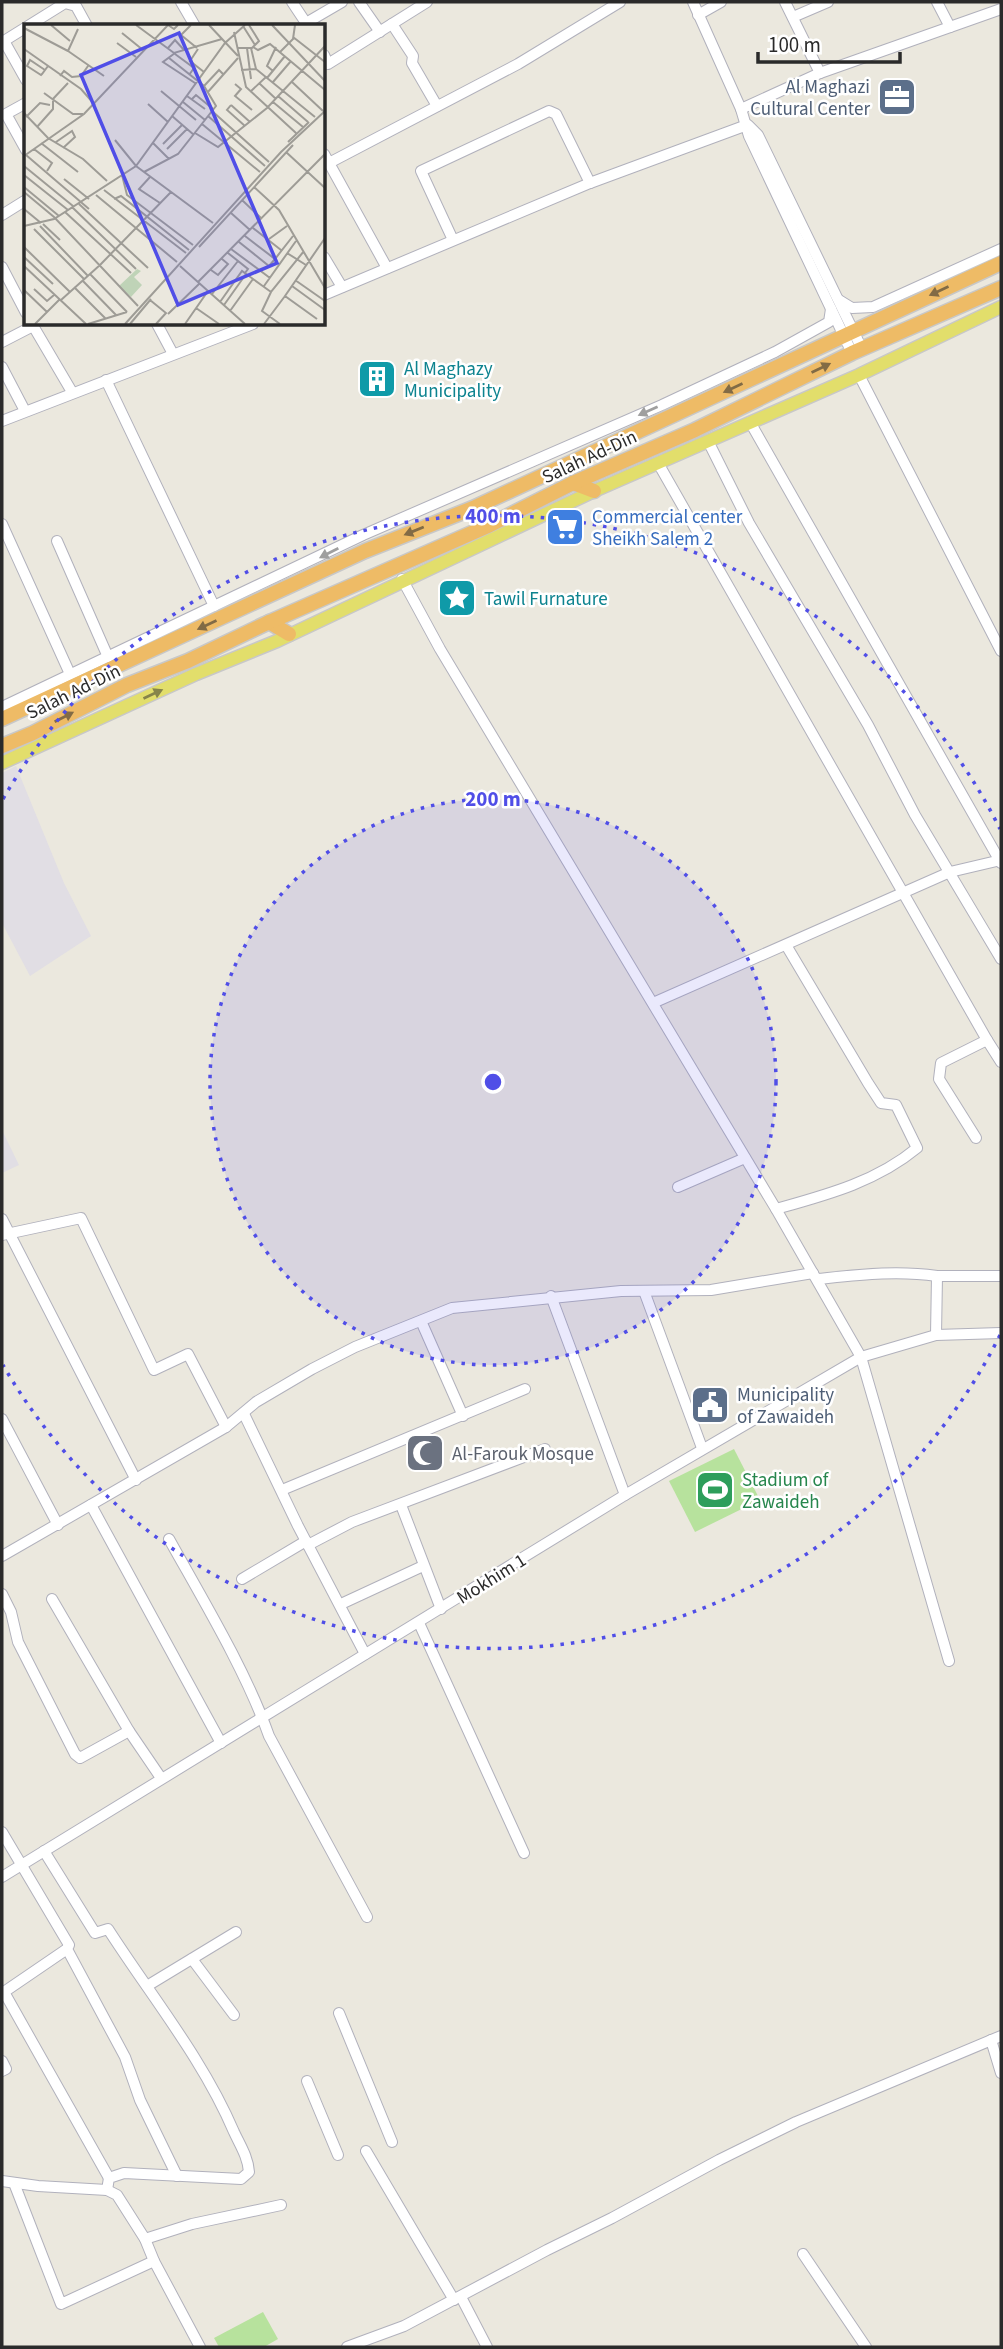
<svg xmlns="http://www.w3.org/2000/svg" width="1003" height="2349" font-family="'Source Sans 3',sans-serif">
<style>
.industrial{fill:#e1dee4}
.pitch{fill:#b7e29d}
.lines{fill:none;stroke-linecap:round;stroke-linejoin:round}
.minor-casing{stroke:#b1b1bc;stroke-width:12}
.major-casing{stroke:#c8c8c8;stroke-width:15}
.highway-casing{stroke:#c8c8c8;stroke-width:17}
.minor{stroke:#fff;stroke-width:10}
.major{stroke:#e2de6b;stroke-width:12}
.highway{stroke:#eb6;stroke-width:14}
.oneway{fill:#826b45}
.oneway2{fill:#9f9f9f}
.oneway3{fill:#86844a}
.ring{fill:none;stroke:#504ee7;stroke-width:3.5;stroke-dasharray:3.5 7}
.labels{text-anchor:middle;stroke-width:5;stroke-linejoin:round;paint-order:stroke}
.service-label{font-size:19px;fill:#4e5e75;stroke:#fff;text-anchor:end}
.culture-label{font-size:19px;fill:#0d838f;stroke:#fff;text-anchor:start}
.street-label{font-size:19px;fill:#2a2a2a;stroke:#fff}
.shop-label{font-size:19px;fill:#366cbe;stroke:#fff;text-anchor:start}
.worship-label{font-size:19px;fill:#5b616d;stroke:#fff;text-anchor:start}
.leisure-label{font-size:19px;fill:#27864d;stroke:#fff;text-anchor:start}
.inset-road{fill:none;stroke:#9e9c96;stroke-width:2}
.view{fill:#504ee7;fill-opacity:0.15;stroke:#504ee7;stroke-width:3.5}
.inset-edge{fill:none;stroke:#2a2a2a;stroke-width:3.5}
.centre{fill:#504ee7;stroke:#fff;stroke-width:3.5}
.ring-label{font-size:21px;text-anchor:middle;font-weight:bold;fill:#504ee7;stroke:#fff;stroke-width:5;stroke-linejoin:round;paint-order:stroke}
</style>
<rect width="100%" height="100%" fill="#ebe8de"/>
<!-- industrial -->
<g class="industrial">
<polygon points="16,766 64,883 91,936 30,976 2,923 2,773"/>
<polygon points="2,1130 19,1165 2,1173"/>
</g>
<!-- pitch -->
<g class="pitch">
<polygon points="734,1449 760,1500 695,1532 669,1481"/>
<polygon points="263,2312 278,2339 264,2347 219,2347 214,2338"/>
</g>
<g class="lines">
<defs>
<g id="minor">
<polyline points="181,2 195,26"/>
<polyline points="292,2 308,26"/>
<polyline points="359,2 380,32"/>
<polyline points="693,2 741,109 749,136 852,353"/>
<polyline points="785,2 820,73"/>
<polyline points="937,2 950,27"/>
<polyline points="698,15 721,2"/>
<polyline points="793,17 828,2"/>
<polyline points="306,23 342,2"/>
<polyline points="392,24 413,56 412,63 437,106"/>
<polyline points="4,41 65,3 76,6 87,26"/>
<polyline points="2,42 4,41 26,80"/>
<polyline points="324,55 328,64 427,2"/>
<polyline points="26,103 6,114 26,150"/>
<polyline points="741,109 820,73 1001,9"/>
<polyline points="748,125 758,135 862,349"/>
<polyline points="324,154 387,268"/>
<polyline points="329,163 518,64 620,2"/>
<polyline points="2,215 26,200"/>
<polyline points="453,240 421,171 549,111 556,114 590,183"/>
<polyline points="324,257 342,287"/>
<polyline points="2,267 26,313"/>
<polyline points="324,295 590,183 747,125"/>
<polyline points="839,300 852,308 873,307 1001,249"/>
<polyline points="32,324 72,392"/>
<polyline points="157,324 173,354"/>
<polyline points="2,342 33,326"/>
<polyline points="2,367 25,411"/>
<polyline points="859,375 1001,651"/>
<polyline points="106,380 214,606"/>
<polyline points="2,421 253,324"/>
<polyline points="750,422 1001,863"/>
<polyline points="708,441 749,523 868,725 915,815 1001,959"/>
<polyline points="658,463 987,1040 1001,1062"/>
<polyline points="2,524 70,674"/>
<polyline points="57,541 108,657"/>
<polyline points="402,579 440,649 776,1209 861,1357 949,1661"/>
<polyline points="2,707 363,535 662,405 775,352 829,322 831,309"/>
<polyline points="653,1003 950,872 1001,860"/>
<polyline points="976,1138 939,1079 941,1063 987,1040"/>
<polyline points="678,1187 745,1158"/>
<path d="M776,1209C826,1195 876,1182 917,1148L896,1105L881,1103L868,1083L786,945"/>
<polyline points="2,1219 136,1480"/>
<polyline points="2,1235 81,1218 154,1370 188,1354 226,1427"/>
<path d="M817,1279C857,1275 896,1270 937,1276"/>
<polyline points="644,1291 702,1448"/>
<polyline points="551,1296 625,1495"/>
<polyline points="421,1321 463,1416"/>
<polyline points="936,1335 937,1276 1001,1276"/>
<polyline points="244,1414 298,1526 365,1654"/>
<polyline points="2,1419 58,1525"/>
<polyline points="282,1490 525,1389"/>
<polyline points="91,1505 221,1743"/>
<polyline points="401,1505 441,1609"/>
<path d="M169,1539C203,1600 246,1671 269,1736L367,1917"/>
<polyline points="308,1545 352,1522 545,1449"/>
<polyline points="2,1556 226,1427 256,1402 312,1369 355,1347 452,1308 621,1291 711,1290 813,1273"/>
<polyline points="242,1579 306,1541"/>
<polyline points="2,1594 11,1612 18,1642 75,1754 80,1758 129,1731"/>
<polyline points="52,1599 129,1731 161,1778"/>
<polyline points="341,1604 423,1566"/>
<polyline points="419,1623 524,1853"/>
<polyline points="2,1832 69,1945 67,1949 125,2057 140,2100 177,2176"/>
<path d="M44,1851L95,1933L108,1929C151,1996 203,2059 234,2132C240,2145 248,2157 249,2172L241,2179L124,2173L109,2178L107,2190"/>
<polyline points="2,1877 625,1495 861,1357 936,1335 1001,1333"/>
<polyline points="67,1949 4,1992 109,2178"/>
<polyline points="192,1959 234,2015"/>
<polyline points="147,1986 236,1932"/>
<polyline points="339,2013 392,2142"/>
<polyline points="991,2040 1001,2073"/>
<polyline points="2,2061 6,2069 2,2071"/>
<polyline points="307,2081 338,2155"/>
<polyline points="366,2151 454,2300"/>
<polyline points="2,2181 38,2186 107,2190 117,2195 145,2239 154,2261 200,2347"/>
<polyline points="14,2183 61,2304 154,2261"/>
<polyline points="145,2239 192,2224 281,2205"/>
<polyline points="803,2254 866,2347"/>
<polyline points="461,2297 487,2347"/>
<polyline points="347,2347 404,2326 547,2250 612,2218 719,2160 796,2122 1001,2036"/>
</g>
<polyline id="major" points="2,763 196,674 277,641 594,491 859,375 1001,307"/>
<g id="highway">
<polyline points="573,483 594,491"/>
<polyline points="269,622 289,634"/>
<polyline points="2,719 365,551 473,508 1001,263"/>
<polyline points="2,746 33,733 127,685 188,661 265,624 490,525 573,483 695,430 852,353 1001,288"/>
</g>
</defs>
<!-- minor casing -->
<use href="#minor" class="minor-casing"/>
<!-- major casing -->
<use href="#major" class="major-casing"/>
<!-- highway casing -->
<use href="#highway" class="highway-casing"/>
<!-- minor -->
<use href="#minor" class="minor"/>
<!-- major -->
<use href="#major" class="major"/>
<!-- highway -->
<use href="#highway" class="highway"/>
</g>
<!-- one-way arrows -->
<defs><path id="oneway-solid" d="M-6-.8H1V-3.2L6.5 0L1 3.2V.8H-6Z" transform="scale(1.75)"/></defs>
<g class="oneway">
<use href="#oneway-solid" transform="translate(939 291) rotate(155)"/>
<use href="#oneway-solid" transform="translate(821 368) rotate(-26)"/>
<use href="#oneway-solid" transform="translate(733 388) rotate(155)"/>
<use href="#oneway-solid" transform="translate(414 531) rotate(158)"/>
<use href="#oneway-solid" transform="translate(207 625) rotate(155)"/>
<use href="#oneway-solid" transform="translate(64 717) rotate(-27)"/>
</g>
<g class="oneway2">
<use href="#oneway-solid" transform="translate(648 411) rotate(156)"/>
<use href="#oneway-solid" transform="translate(329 553) rotate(153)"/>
</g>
<use class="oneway3" href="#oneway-solid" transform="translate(153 694) rotate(-25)"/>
<!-- distance rings -->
<circle cx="493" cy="1082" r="283" fill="#504ee7" fill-opacity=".12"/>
<g class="ring">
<circle cx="493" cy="1082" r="283"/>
<path d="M1000 1335A566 566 0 0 1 3 1365M3 799A566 566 0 0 1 1000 829"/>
</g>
<!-- icons -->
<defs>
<symbol id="office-square" viewBox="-11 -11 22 22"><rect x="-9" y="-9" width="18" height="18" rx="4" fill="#5c6f8a" stroke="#fff"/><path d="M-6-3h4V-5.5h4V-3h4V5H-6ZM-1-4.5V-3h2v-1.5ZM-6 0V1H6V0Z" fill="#fff"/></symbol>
<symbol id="building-square" viewBox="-11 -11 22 22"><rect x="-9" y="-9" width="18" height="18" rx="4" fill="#0f9aa8" stroke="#fff"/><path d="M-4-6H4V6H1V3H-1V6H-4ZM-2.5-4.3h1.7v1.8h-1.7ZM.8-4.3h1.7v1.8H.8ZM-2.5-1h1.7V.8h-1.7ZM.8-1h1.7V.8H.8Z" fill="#fff"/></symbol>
<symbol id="supermarket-square" viewBox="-11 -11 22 22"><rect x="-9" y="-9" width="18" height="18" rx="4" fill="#3f7fe0" stroke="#fff"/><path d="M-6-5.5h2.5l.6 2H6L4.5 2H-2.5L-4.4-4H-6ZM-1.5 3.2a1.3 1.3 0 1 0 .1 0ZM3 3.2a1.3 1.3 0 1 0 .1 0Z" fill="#fff"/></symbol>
<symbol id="sight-square" viewBox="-11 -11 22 22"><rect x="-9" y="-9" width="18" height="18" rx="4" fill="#0f9aa8" stroke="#fff"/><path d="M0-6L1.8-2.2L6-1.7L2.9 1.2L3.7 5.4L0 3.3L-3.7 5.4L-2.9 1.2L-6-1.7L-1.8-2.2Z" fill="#fff"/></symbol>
<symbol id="civic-square" viewBox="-11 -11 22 22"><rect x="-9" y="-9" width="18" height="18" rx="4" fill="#5c6f8a" stroke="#fff"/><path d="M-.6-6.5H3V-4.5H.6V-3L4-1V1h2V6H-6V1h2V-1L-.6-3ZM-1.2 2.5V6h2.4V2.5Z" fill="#fff"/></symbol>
<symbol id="mosque-square" viewBox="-11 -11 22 22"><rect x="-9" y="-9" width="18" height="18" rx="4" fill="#6b7280" stroke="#fff"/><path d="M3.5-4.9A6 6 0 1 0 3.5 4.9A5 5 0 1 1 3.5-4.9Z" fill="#fff"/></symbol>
<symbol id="stadium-square" viewBox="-11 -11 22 22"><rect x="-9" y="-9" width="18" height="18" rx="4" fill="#2e9e5b" stroke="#fff"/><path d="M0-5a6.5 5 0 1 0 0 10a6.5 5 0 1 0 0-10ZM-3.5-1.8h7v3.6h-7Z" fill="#fff"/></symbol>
</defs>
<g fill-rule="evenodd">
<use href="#office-square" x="875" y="75" width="44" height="44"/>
<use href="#building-square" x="355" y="357" width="44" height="44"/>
<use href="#supermarket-square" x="543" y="505" width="44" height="44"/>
<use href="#sight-square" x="435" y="576" width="44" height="44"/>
<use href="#civic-square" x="688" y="1383" width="44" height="44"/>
<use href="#mosque-square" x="403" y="1431" width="44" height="44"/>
<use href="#stadium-square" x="693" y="1468" width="44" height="44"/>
</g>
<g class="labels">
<!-- service labels -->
<g class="service-label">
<text x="870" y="93">Al Maghazi<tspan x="870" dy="22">Cultural Center</tspan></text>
<text x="737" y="1401" text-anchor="start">Municipality<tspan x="737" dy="22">of Zawaideh</tspan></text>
</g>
<!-- culture labels -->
<g class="culture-label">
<text x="404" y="375">Al Maghazy<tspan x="404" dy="22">Municipality</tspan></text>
<text x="484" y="605">Tawil Furnature</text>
</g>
<!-- street labels -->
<g class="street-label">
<text transform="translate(589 456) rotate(-25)" y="7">Salah Ad-Din</text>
<text transform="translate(73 691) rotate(-26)" y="7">Salah Ad-Din</text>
<text transform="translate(491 1578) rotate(-32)" y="7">Mokhim 1</text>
</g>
<!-- shop labels -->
<g class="shop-label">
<text x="592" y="523">Commercial center<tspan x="592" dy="22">Sheikh Salem 2</tspan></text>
</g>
<!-- worship labels -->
<g class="worship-label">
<text x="452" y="1460">Al-Farouk Mosque</text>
</g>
<!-- leisure labels -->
<g class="leisure-label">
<text x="742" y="1486">Stadium of<tspan x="742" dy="22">Zawaideh</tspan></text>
</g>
</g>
<!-- overview -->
<g transform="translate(24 24)">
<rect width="301" height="301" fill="#ebe8de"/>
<path d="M113,245L117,247L110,253L118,261L107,273L95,262Z" fill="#bfd3b7"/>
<path class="inset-road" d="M27,1L46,17M112,1L150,29L198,15M167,1L157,11L173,24M185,1L214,32M248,1L301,57M219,2L231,21M0,4L44,27M54,5L44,27L80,52M210,8L222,63L272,109M98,9L119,26M269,13L301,38M93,19L112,33M229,23L234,26L246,20L301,66M144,24L151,16L160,26M213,24H228L235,17L225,1M223,24L227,55M227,24L232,45M0,25L57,65L71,81M174,25L166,37L180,48M256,28L269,15L271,1M151,29L139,38L171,59M151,30L170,44L165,51M21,46L6,36L3,42L17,51L18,50L24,42M217,46L232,45L291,93M249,47L243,42L252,23M36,52L40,47L48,53L57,52L64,42M243,54L261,32M249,58L267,37M268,58L299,87M235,59L252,75M211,60L217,65L211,72L228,86M180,62L195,46L199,50M137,67L172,96M226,68L242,53M20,69L49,90H59M183,69L214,34M163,72L181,85M254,72L284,98M168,75L172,71L189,85M28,76L44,59M159,78L181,96M249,78L279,103M124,80L144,98M207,81L203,86L221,102M207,81L226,98M188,87L245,138M0,89L24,114L59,135L83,157M148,92L170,111M184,92L241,142M2,93L16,79L26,81M178,100L236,148M13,103L29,85V77M171,109L194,123L243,84L301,22M91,116L112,142L189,199M32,118L48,107L51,113L39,124M264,118L285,98M17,119L54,148M129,119L145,135M139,120L158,101M10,125L28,139L23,147M143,125L163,105M262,128L301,164M2,131L65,185M0,132L60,90L144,1L150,5L154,1M0,142L49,182M120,148L154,130L192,82L180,62L145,34M0,151L44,186M98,151L103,171L169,221M126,153L115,165L136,179M40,155L65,175M0,163L35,192M230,163L255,186L301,264M80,166L162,229M0,168L30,193L114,282M72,171L153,238M90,175L97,172L165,226M218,176L238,195M55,180L124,244M48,183L112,245M0,185L17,199M41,188L107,249M207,189L226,206M19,200L36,216M0,202L30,195L112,142L201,19L221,1M16,202L64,252M229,204L257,226M10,205L60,255M221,212L251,235L269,212M245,215L263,202M215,218L245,242L251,235M0,223L46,268M175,223L269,121M207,225L246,254M204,229L224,245L221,249M263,229L282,241M0,233L29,260M76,241L147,168M0,242L62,300M156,242L221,300M187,246L194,251L204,240L198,235M66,250L103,288M58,256L92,291M271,256L301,277M174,258L301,130M240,262L272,217M268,262L301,286M50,263L81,294M10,265L23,277L30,271M0,266L23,288M247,268L238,287L256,300M188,270L214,237M37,276L76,241M126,276L142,289L132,300M196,278L218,247L247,268L280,227M200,281L222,250M172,284L195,300M206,287L229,255M144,290L175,260M293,295L261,272L301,214M11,300L35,276M64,300L103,288M101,300L257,128L301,87M106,300L127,275M161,300L184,267M240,300L261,272"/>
<path class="view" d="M155,9L253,239L154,281L57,51Z"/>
<rect width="301" height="301" class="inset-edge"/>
</g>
<circle cx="493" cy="1082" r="10" class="centre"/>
<g class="ring-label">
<text x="493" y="523">400 m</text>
<text x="493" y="806">200 m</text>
</g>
<!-- border -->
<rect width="1003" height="2349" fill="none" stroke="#2a2a2a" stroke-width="7"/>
<!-- scale -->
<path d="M758 52v10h142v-10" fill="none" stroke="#2a2a2a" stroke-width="3.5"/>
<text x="768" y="52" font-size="21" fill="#2a2a2a" stroke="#ffffff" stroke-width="5" paint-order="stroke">100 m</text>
</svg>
